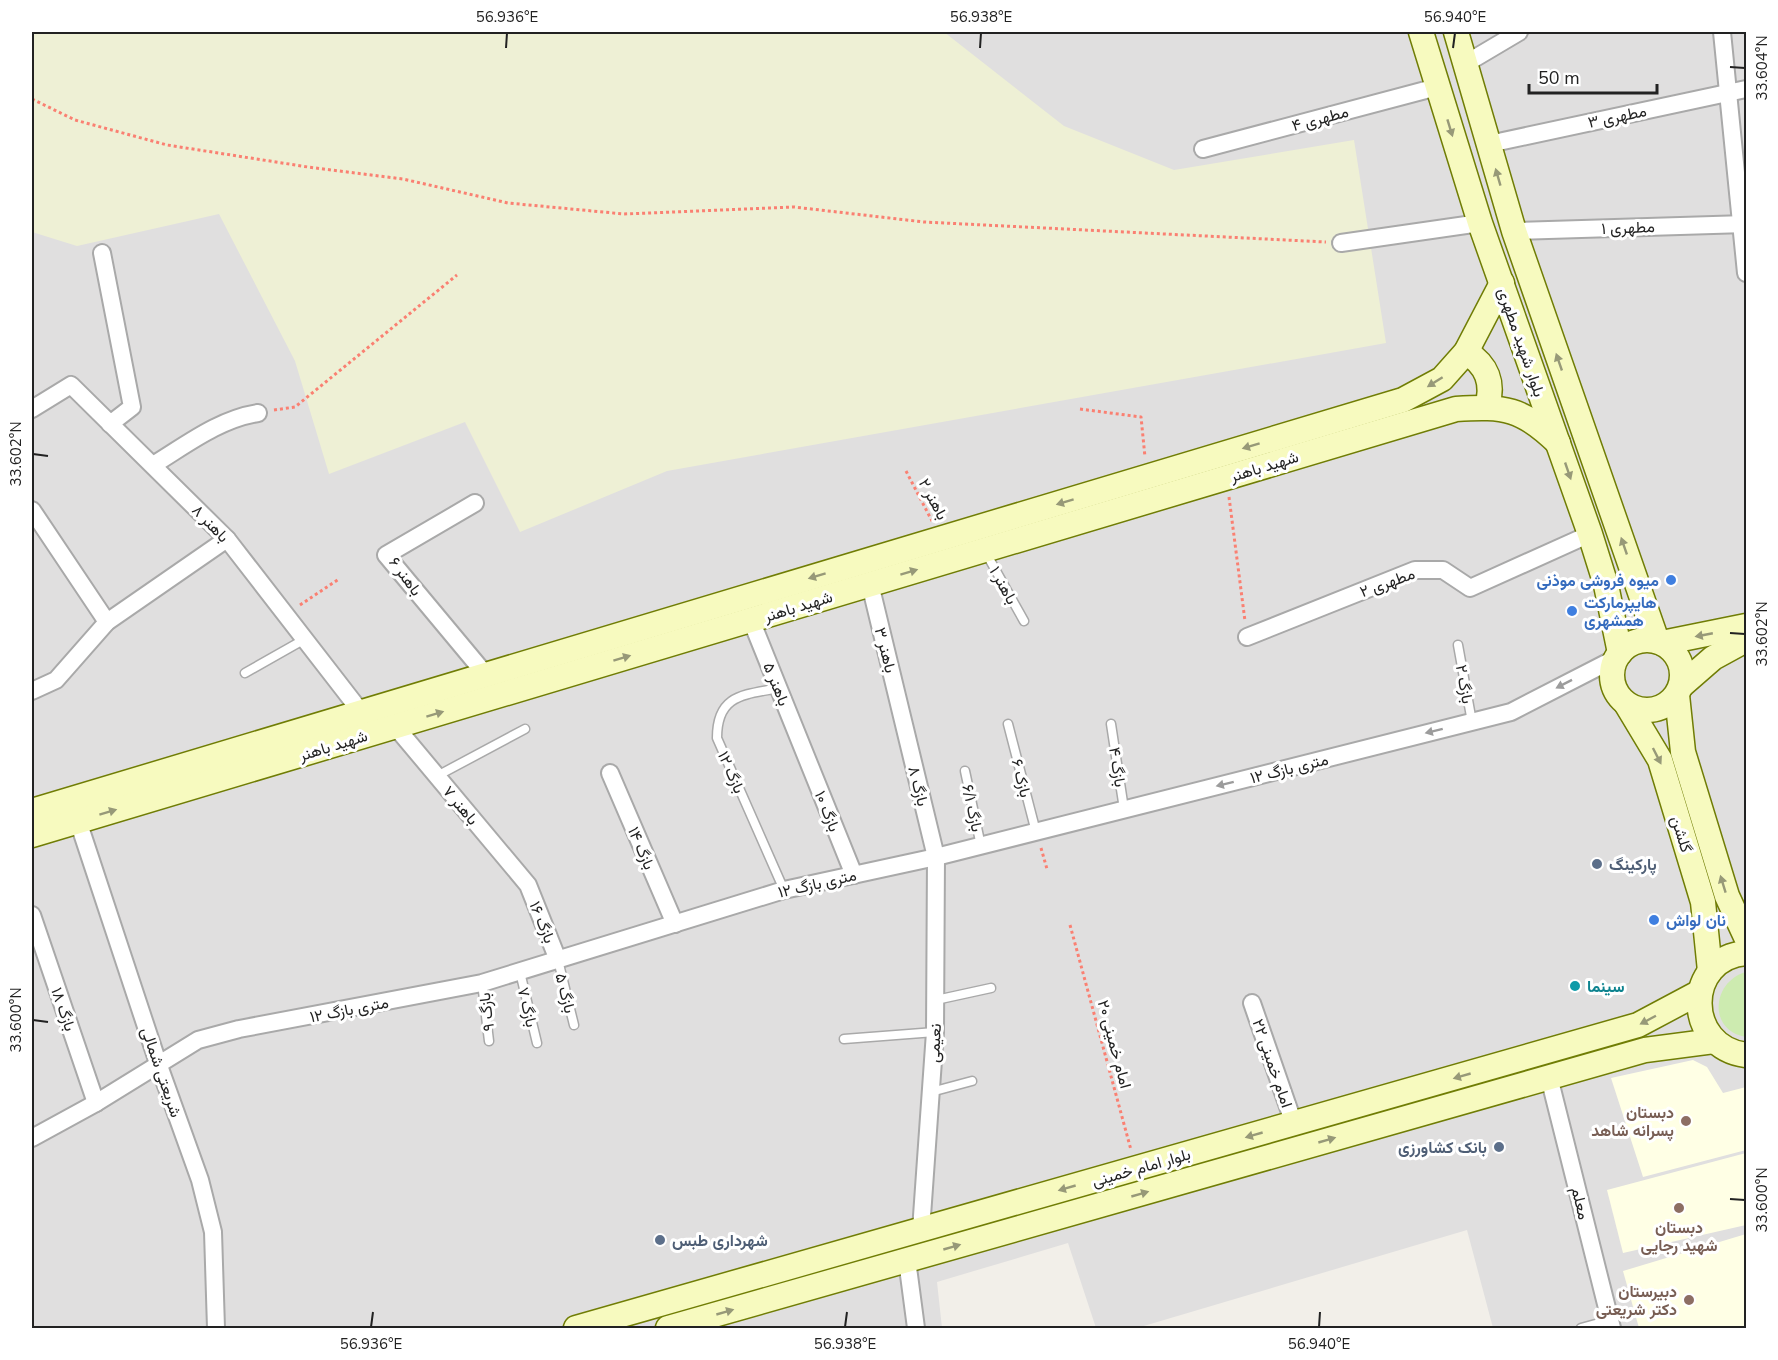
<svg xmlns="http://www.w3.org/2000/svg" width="1778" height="1360" font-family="'Nunito Sans',Vazirmatn,sans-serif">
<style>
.residential{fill:#e0dfdf}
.education{fill:#ffffe5}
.farmland{fill:#eef0d5}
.grass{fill:#cdebb0}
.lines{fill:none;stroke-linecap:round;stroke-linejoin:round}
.lane-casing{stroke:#a9a9a9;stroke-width:11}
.street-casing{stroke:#a9a9a9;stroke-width:20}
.secondary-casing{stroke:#707d05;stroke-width:27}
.path{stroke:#fa8072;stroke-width:3;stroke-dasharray:3 3;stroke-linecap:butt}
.lane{stroke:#fff;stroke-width:8}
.street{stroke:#fff;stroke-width:16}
.secondary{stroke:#f7fabf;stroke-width:24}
.oneway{fill:#979978}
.oneway2{fill:#9c9c9c}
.ticks{fill:none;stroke:#222;stroke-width:2}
.shop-dot{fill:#3f7fe0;stroke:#fff;stroke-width:2}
.service-dot{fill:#5c6f8a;stroke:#fff;stroke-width:2}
.culture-dot{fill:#0f9aa8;stroke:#fff;stroke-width:2}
.education-dot{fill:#8d6e63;stroke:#fff;stroke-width:2}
.labels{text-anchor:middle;stroke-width:6;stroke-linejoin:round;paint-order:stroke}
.street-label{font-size:16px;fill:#222;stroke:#fff}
.shop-label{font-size:16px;font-weight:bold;fill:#366cbe;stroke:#fff;text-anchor:start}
.service-label{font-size:16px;font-weight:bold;fill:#4e5e75;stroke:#fff;text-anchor:start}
.culture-label{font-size:16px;font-weight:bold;fill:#0d838f;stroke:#fff;text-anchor:start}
.education-label{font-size:16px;font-weight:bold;fill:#785e54;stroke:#fff;text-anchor:end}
.neatline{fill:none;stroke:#222;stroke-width:2}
.ticks-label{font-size:15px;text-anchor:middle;fill:#222}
</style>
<rect width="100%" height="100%" fill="#f2efe9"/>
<!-- residential -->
<polygon class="residential" points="32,32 1746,32 1746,1328 1493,1328 1467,1230 1137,1328 1096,1328 1068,1243 937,1282 942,1328 32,1328"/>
<!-- education -->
<g class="education">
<polygon points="1693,1060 1707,1067 1723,1093 1746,1087 1746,1150 1643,1177 1611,1078"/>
<polygon points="1746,1153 1746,1225 1623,1253 1607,1190"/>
<polygon points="1746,1234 1746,1328 1639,1328 1623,1271"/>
</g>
<!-- farmland -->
<polygon class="farmland" points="32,32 944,32 1064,126 1174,170 1354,140 1386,343 667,471 520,532 465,422 329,474 295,361 219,214 77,246 32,232"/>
<!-- grass -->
<path class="grass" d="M1746,972V1037C1708,1031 1711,982 1746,972Z"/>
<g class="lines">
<defs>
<g id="lane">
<polyline points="986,553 1024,621"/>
<polyline points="1458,645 1472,722"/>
<polyline points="245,673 305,639"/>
<path d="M779,688C744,695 717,694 717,738L784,890"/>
<polyline points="1008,724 1036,832"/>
<polyline points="1111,724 1124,809"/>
<polyline points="965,771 981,846"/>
<polyline points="437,776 525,729"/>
<polyline points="558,960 574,1025"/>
<polyline points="520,972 537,1043"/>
<polyline points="482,983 489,1041"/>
<polyline points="936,1000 991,988"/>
<polyline points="844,1039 935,1032"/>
<polyline points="931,1092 972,1081"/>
<polyline points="1581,1328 1610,1320"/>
</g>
<g id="street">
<polyline points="1722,32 1746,273"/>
<polyline points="1465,64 1519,32"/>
<polyline points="1489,144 1746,89"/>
<polyline points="1203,149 1437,87"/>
<polyline points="1514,231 1746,224"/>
<polyline points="1341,243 1480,223"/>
<polyline points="102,253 132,407 110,424"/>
<polyline points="32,409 71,385 227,539 361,712"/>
<path d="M153,465C186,445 219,419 258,413"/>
<polyline points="475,503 386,555 486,675"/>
<polyline points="32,510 107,622"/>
<polyline points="870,584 936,857 935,1032 921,1230"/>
<polyline points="751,620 854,875"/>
<polyline points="1247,637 1415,570 1443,570 1470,588 1590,534"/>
<polyline points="32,691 56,680 107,622 227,539"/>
<polyline points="395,726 528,885 558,960"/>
<polyline points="610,773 675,924"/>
<polyline points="78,821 158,1063 200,1180 213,1232 216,1328"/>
<polyline points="32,915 96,1103"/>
<polyline points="1252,1003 1294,1124"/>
<polyline points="1549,1077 1612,1328"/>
<polyline points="32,1138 96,1103 198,1040 239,1029 482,983 784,890 936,857 1511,712 1616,658"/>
<polyline points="907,1260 916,1328"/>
</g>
<g id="secondary">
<polyline points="1421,32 1480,223 1590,534 1606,585 1620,653"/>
<polyline points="1456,32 1514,231 1657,641"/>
<path d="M1466,352C1487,365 1494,383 1487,407"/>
<circle cx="1647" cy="675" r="35"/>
<polyline points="1662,643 1746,626"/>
<polyline points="1682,685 1713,658 1746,640"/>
<polyline points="1677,695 1683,752 1727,896 1746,937"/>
<polyline points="1627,705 1660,760 1703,902 1710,971"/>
<polyline points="32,811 1403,400 1442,379 1466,352 1502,283"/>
<path d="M32,835L1456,409C1505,406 1522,408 1558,443"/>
<path d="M1746,953C1684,958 1684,1047 1746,1055"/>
<polyline points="576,1328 1638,1025 1700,992"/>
<polyline points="668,1328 1645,1050 1714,1041"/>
</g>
</defs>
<!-- lane casing -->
<use href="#lane" class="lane-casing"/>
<!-- street casing -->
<use href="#street" class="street-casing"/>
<!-- secondary casing -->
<use href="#secondary" class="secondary-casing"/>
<!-- path -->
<g class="path">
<polyline points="32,99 75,120 167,145 308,167 403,179 508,203 624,214 794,207 924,222 1326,242"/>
<polyline points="1080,409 1141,417 1145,457"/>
<polyline points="274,410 295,407 457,275"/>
<polyline points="906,471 932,521"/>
<polyline points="1229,497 1245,621"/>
<polyline points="300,605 339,579"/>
<polyline points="1041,848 1047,869"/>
<polyline points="1070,925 1131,1150"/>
</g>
<!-- lane -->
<use href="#lane" class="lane"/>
<!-- street -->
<use href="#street" class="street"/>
<!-- secondary -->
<use href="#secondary" class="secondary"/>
</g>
<!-- one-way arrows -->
<defs><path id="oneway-solid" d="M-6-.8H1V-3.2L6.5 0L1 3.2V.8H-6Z" transform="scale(1.5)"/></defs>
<g class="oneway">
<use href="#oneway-solid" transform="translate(1450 128) rotate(73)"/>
<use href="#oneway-solid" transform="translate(1498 177) rotate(-106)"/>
<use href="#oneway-solid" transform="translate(1559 362) rotate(-109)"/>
<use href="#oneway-solid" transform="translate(1435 382) rotate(148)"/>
<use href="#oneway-solid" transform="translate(1251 446) rotate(163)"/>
<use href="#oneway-solid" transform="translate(1568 471) rotate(71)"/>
<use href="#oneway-solid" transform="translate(1065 502) rotate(163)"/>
<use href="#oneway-solid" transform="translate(1624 546) rotate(-109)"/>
<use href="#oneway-solid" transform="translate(909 572) rotate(-17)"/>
<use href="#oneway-solid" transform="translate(817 576) rotate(163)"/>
<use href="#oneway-solid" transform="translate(1704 635) rotate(169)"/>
<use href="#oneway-solid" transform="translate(622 658) rotate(-17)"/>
<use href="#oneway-solid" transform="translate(435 714) rotate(-17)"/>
<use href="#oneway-solid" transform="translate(1657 756) rotate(63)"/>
<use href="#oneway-solid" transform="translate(108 812) rotate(-17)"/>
<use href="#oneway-solid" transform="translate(1723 884) rotate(-107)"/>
<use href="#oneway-solid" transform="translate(1648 1020) rotate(152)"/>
<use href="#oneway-solid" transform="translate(1462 1076) rotate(164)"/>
<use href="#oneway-solid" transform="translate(1254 1135) rotate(164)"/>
<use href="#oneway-solid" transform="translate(1327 1140) rotate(-16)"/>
<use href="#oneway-solid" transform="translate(1067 1188) rotate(164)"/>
<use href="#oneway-solid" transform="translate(1140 1194) rotate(-16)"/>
<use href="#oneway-solid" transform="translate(952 1247) rotate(-16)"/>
<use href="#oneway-solid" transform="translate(725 1312) rotate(-16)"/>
</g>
<g class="oneway2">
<use href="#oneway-solid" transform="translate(1564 684) rotate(153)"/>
<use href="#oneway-solid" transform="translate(1434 731) rotate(166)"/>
<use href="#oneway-solid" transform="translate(1225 784) rotate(166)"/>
</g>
<!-- ticks -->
<path class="ticks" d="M506,48L507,33M980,48L981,33M1453,48L1455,33M1730,67L1745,68M33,454L48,456M1730,633L1745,634M33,1020L48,1022M1730,1199L1745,1200M371,1327L373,1312M845,1327L847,1312M1319,1327L1320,1312"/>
<!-- markers -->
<g class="shop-dot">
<circle cx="1671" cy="580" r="6"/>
<circle cx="1572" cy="611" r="6"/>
<circle cx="1654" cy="920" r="6"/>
</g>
<g class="service-dot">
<circle cx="1597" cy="864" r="6"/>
<circle cx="1499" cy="1147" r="6"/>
<circle cx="660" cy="1240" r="6"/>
</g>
<circle class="culture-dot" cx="1575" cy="986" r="6"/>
<g class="education-dot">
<circle cx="1686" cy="1121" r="6"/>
<circle cx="1679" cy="1208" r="6"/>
<circle cx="1689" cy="1300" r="6"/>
</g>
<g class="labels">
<!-- street labels -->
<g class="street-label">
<text transform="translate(1617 116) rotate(-12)" y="6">مطهری ۳</text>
<text transform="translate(1320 118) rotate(-15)" y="6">مطهری ۴</text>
<text transform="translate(1628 227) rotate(-2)" y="6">مطهری ۱</text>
<text transform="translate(1522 342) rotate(71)" y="6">بلوار شهید مطهری</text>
<text transform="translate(1264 466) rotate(-17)" y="6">شهید باهنر</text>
<text transform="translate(934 499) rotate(62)" y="6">باهنر ۲</text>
<text transform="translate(211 523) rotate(46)" y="6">باهنر ۸</text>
<text transform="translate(406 576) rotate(54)" y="6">باهنر ۶</text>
<text transform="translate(1387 582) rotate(-20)" y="6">مطهری ۲</text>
<text transform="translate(1004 585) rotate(61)" y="6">باهنر ۱</text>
<text transform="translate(798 606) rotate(-17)" y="6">شهید باهنر</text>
<text transform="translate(886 650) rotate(76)" y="6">باهنر ۳</text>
<text transform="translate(777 684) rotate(68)" y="6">باهنر ۵</text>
<text transform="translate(1465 684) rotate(80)" y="6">بازگ ۲</text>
<text transform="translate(333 745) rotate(-17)" y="6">شهید باهنر</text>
<text transform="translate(1118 767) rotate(81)" y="6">بازگ ۴</text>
<text transform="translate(1289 768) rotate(-14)" y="6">۱۲ متری بازگ</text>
<text transform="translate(732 772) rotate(66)" y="6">بازگ ۱۲</text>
<text transform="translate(1022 778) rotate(76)" y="6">بازک ۶</text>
<text transform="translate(919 786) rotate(76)" y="6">بازگ ۸</text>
<text transform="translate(461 805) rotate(50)" y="6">باهنر ۷</text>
<text transform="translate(973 808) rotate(78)" y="6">بازگ ۶/۱</text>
<text transform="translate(828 811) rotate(68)" y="6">بازگ ۱۰</text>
<text transform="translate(1682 834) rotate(73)" y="6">گلشن</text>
<text transform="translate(642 848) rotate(67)" y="6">بازگ ۱۴</text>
<text transform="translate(817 883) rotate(-13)" y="6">۱۲ متری بازگ</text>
<text transform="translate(543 922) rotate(68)" y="6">بازگ ۱۶</text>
<text transform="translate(566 993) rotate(76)" y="6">بازگ ۵</text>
<text transform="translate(528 1007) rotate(77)" y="6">بازگ ۷</text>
<text transform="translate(64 1009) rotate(71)" y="6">بازگ ۱۸</text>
<text transform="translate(349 1009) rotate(-11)" y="6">۱۲ متری بازگ</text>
<text transform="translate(486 1012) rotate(-97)" y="6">بازگ ۹</text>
<text transform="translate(934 1043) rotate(-87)" y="6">نعیمی</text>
<text transform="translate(1115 1044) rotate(75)" y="6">امام خمینی ۲۰</text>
<text transform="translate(1273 1063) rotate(71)" y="6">امام خمینی ۲۲</text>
<text transform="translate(162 1072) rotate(71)" y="6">شریعتی شمالی</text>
<text transform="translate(1141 1167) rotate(-16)" y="6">بلوار امام خمینی</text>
<text transform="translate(1581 1203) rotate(76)" y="6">معلم</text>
</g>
<!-- shop labels -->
<g class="shop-label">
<text x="1659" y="586" text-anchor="end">میوه فروشی موذنی</text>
<text x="1584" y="608">هايپرماركت<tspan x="1584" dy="18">همشهری</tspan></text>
<text x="1666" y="926">نان لواش</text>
</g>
<!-- service labels -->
<g class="service-label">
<text x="1609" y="870">پارکینگ</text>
<text x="1487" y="1153" text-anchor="end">بانک کشاورزی</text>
<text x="672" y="1246">شهرداری طبس</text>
</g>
<!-- culture labels -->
<g class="culture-label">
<text x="1587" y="992">سینما</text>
</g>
<!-- education labels -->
<g class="education-label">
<text x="1674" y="1118">دبستان<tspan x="1674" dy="18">پسرانه شاهد</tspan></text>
<text x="1679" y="1233" text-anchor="middle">دبستان<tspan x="1679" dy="18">شهید رجایی</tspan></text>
<text x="1677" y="1297">دبیرستان<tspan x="1677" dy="18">دکتر شریعتی</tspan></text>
</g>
</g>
<!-- border -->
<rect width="1778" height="1360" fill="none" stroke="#ffffff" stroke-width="66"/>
<!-- scale -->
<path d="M1529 84v9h128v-9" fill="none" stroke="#222222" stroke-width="3"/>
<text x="1538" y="84" font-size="18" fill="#222222" stroke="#ffffff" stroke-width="4.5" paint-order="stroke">50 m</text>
<rect x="33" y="33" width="1712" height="1294" class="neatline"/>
<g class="ticks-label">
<text x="507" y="22">56.936°E</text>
<text x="981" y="22">56.938°E</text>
<text x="1455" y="22">56.940°E</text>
<text transform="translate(1762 68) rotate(-90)" y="5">33.604°N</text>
<text transform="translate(16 454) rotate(-90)" y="5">33.602°N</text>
<text transform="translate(1762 634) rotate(-90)" y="5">33.602°N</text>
<text transform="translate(16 1020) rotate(-90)" y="5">33.600°N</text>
<text transform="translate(1762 1200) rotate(-90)" y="5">33.600°N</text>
<text x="371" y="1349">56.936°E</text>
<text x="845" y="1349">56.938°E</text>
<text x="1319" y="1349">56.940°E</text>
</g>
</svg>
